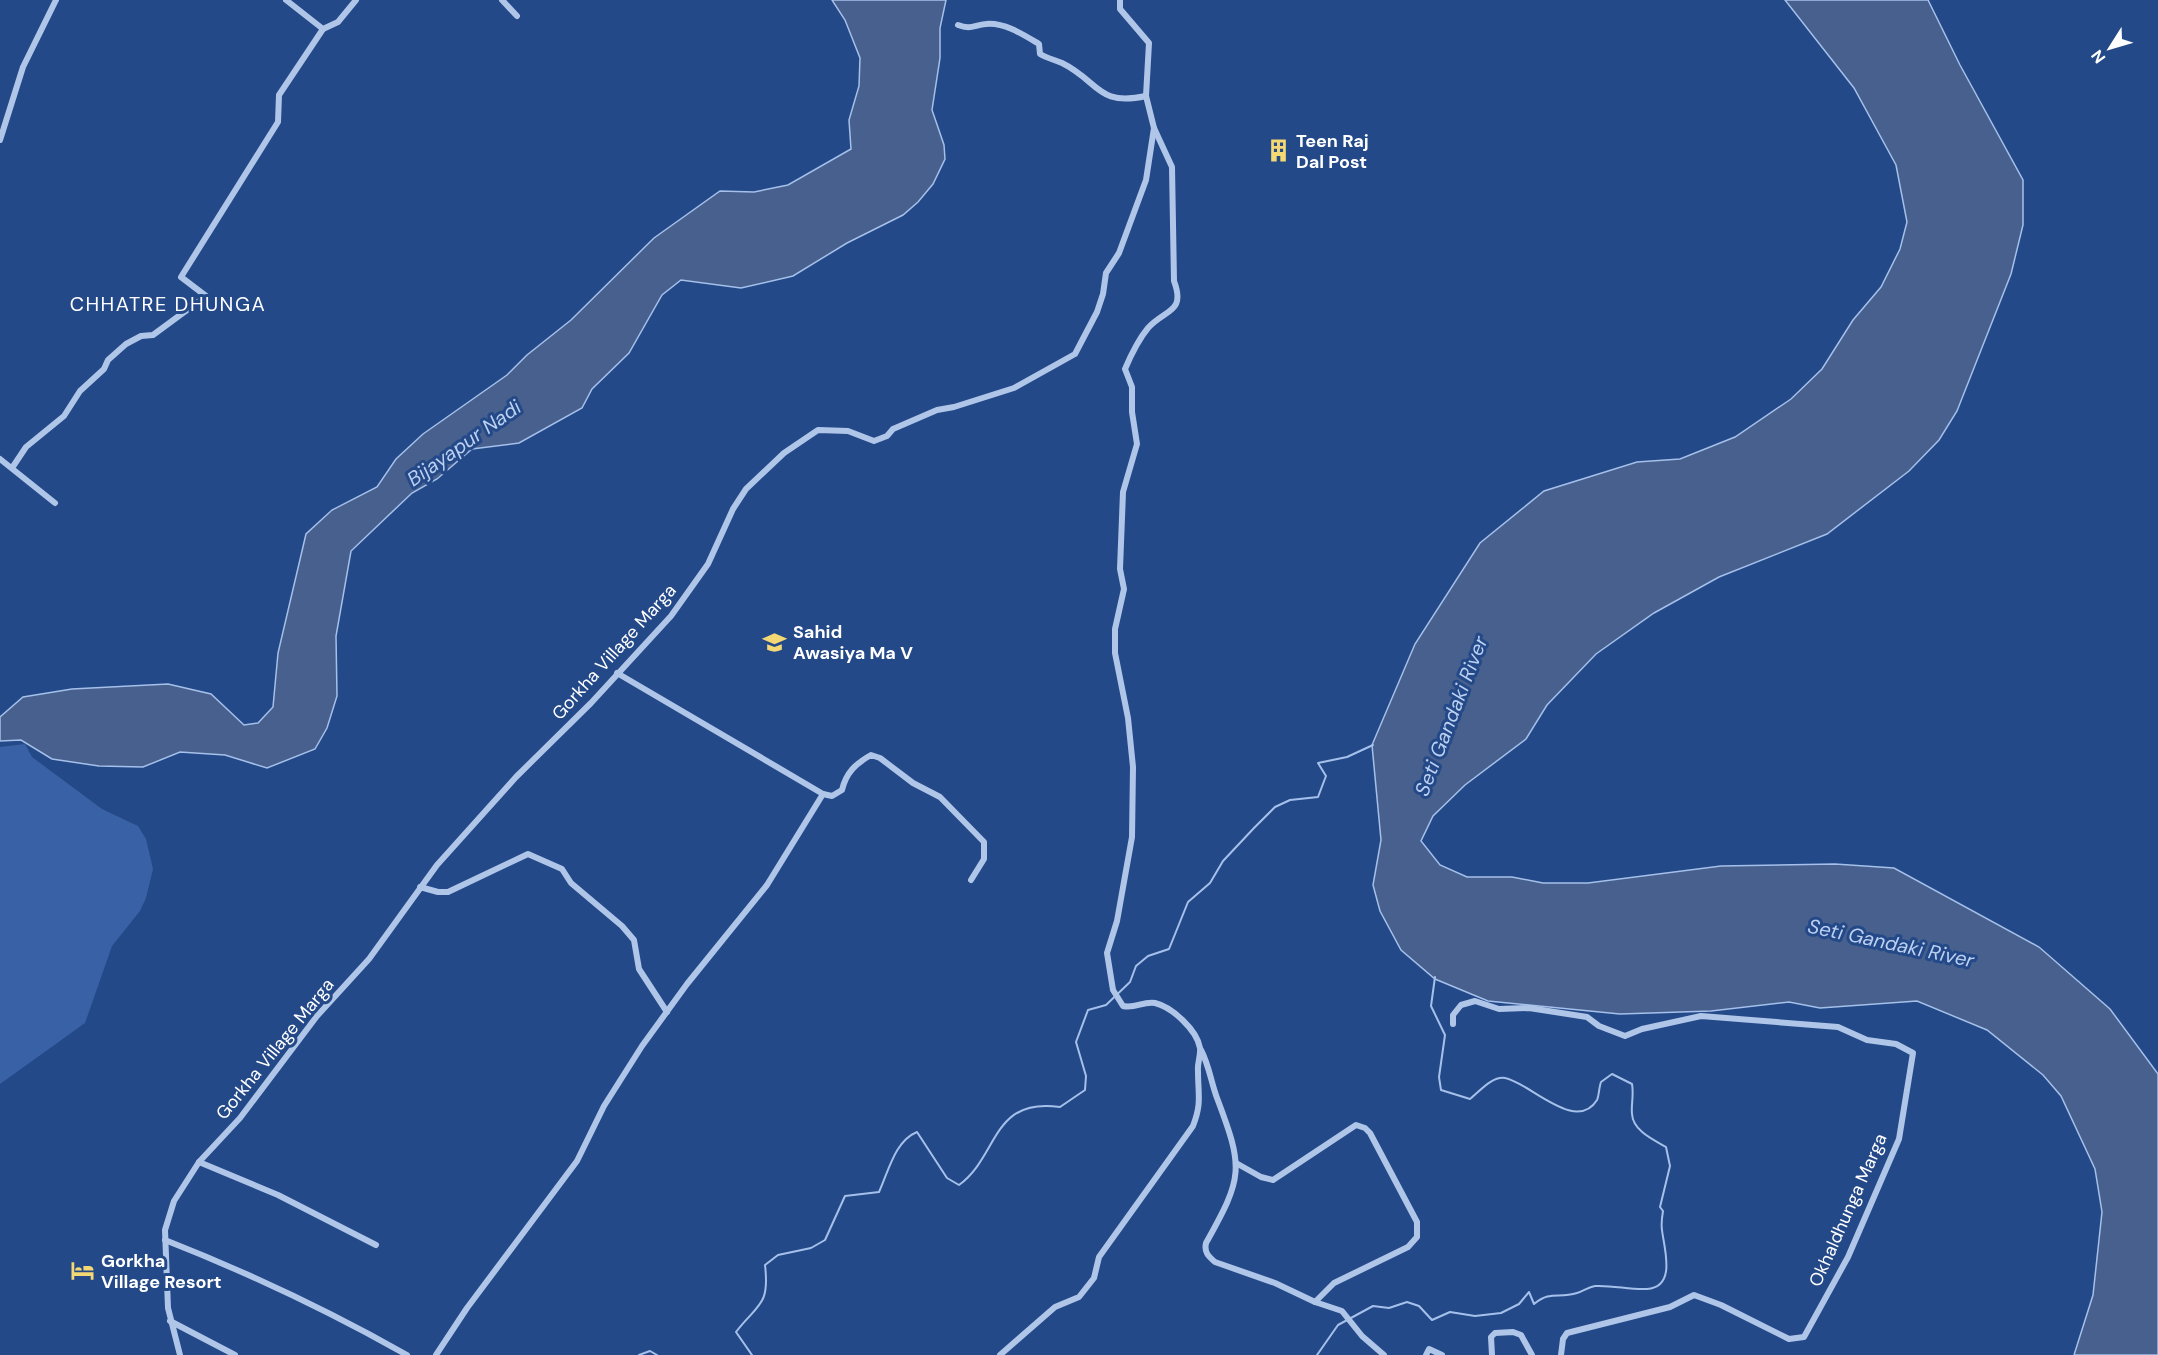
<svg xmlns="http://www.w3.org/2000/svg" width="2158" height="1355" font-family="'DM Sans',sans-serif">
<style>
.grass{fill:#3961a5}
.water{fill:#47608e;stroke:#a5c0ea;stroke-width:1.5}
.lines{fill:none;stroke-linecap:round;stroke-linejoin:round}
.stream{stroke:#a5c0ea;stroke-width:2}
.street{stroke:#b0c6e9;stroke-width:6}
.labels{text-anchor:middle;stroke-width:6;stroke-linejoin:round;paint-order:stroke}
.poi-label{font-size:18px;font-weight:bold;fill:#fff;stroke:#244988;text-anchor:start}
.street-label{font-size:18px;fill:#fff;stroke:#244988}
.neighbourhood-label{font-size:20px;letter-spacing:1.5px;fill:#fff;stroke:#244988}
.water-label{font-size:20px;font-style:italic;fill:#bcd0f1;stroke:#244988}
</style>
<rect width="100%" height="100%" fill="#244988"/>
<!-- grass -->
<polygon class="grass" points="25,744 32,757 71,786 102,809 138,826 146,839 153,869 146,898 140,911 112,946 85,1023 0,1084 0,747"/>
<!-- water -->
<g class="water">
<polygon points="832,0 946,0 940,28 940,58 932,110 944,145 945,159 933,184 918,202 903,215 847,243 793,276 741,288 681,280 662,295 629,353 592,389 582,408 519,443 472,449 437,479 412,493 351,551 336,636 337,696 327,728 315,749 267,768 225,755 180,752 143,767 99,766 52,759 21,740 0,741 0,717 23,697 72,689 168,684 211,694 244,725 258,723 273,707 278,653 306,534 332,510 377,487 396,459 423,434 507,375 527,355 571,320 654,238 720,191 754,192 788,185 851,149 849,120 859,86 860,58 845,20"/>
<polygon points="1785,0 1928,0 1960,65 2023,180 2023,225 2011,274 1957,411 1939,440 1909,471 1827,534 1719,577 1654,613 1596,654 1547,705 1526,739 1465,785 1433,816 1421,841 1440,865 1467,877 1512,877 1543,883 1588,883 1721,866 1835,864 1894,868 2039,947 2110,1009 2158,1074 2158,1355 2074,1355 2093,1295 2102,1212 2095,1169 2061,1096 2043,1075 1987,1030 1917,1001 1820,1008 1789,1002 1711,1011 1620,1014 1488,1001 1435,979 1401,950 1380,911 1373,885 1381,840 1372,745 1415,644 1480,543 1544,491 1637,462 1680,459 1735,437 1791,399 1822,369 1853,320 1881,287 1900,249 1907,222 1896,165 1854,88"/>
</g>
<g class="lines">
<!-- stream -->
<g class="stream">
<polyline points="639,1355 650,1351 657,1355"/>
<path d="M752,1355L736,1332C757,1304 770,1307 765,1265L778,1255L811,1248L825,1240L845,1196L879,1192C889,1170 895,1141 917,1132L947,1178L959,1185C999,1156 991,1097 1060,1107L1085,1090L1086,1076L1076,1042L1088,1010L1106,1005L1130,982L1136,966L1148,956L1169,949L1188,902L1210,883L1223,861L1254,828L1275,807L1290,800L1318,797L1326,776L1318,763L1347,757L1373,745"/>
<path d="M1317,1355L1338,1325L1373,1306L1389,1308L1407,1302L1419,1306L1432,1320L1450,1312L1475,1316L1501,1313L1519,1304L1529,1292L1534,1304C1551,1290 1558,1299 1577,1293C1584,1291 1588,1287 1595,1286C1613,1285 1630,1290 1647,1289C1677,1287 1664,1248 1662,1230C1661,1224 1662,1217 1663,1211L1660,1207L1670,1166L1666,1147C1654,1140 1633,1131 1632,1114C1631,1104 1634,1095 1632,1084L1612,1074L1601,1082C1599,1087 1599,1096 1597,1100C1576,1134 1529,1082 1505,1078C1492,1076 1479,1092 1470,1099L1441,1090L1439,1077L1445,1035L1431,1006L1435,977"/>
</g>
<!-- street -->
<g class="street">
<polyline points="502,0 517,16"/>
<polyline points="1120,0 1120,9 1149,43 1146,96"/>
<polyline points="323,29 338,22 356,0"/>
<polyline points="0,140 23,67 56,0"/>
<polyline points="0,459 55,503"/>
<polyline points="12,468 26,447 64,416 80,391 104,369 108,360 126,344 141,336 153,335 206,296 181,277 278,122 279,95 323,29 286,0"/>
<polyline points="617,673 823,794"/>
<polyline points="420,887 438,892 448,892 528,854 562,869 571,883 622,926 634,940 639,969 667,1012"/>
<polyline points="1453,1024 1453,1015 1461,1005 1475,1001 1499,1009 1529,1008 1587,1017 1599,1026 1625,1036 1642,1029 1701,1016 1838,1027 1867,1040 1896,1044 1913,1053 1899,1139 1848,1257 1804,1337 1789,1339 1721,1305 1694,1295 1670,1307 1567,1333 1563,1339 1561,1355"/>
<path d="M1201,1050C1209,1065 1211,1082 1217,1098C1244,1169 1243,1177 1206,1243C1204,1252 1208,1256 1215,1262L1275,1283L1315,1302L1342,1311L1362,1336L1384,1355"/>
<polyline points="199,1162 278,1195 376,1245"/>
<polyline points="1236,1163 1261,1177 1273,1180 1356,1125 1365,1128 1370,1133 1417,1222 1417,1237 1408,1247 1334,1283 1315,1302"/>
<path d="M165,1240C249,1273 329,1311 407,1355"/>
<polyline points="170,1321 235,1355"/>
<path d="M180,1355L168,1308L165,1230L174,1201L199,1162L240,1118L317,1016L369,959L437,865L516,777L591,703L671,616L708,564L733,509L746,489L784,453L818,430L848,431L874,441L887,436L893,429L937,410L954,407L1014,388L1075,354L1097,312L1103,294L1106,273L1119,253L1146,180L1154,128L1146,96C1097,107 1099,81 1062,63C1055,60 1047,58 1040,54L1039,44C1024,35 1004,22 986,24C974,25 971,30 958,25"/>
<path d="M436,1355L467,1308L577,1161L604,1106L642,1046L687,984L767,885L823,794L832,796L842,790C846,773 855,764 871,755L880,758L913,783L940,797L984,842V859L971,880"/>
<path d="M1000,1355L1055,1307L1079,1297L1094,1278L1099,1257L1193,1126C1202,1103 1198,1095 1198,1071C1197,1064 1201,1055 1200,1048C1197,1030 1172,1007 1155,1003C1143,1001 1135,1009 1123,1006L1113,990L1107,953L1117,921L1132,837L1133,767L1128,718L1115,653V629L1124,589L1120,569L1123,492L1137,444L1132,412V387L1125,369C1131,355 1138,340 1148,328C1165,309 1186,313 1174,281L1172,167L1154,128"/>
<polyline points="1426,1355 1429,1349 1442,1355"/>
<polyline points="1492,1355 1491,1337 1495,1333 1513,1332 1521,1335 1532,1355"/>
</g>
</g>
<!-- icons -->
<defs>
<symbol id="building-bare" viewBox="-9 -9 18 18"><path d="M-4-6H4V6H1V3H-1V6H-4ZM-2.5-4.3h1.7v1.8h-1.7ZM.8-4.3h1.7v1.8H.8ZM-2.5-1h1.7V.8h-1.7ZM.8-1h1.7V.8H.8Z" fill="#f4d874" stroke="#244988" stroke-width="2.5" paint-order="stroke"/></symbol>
<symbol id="school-bare" viewBox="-9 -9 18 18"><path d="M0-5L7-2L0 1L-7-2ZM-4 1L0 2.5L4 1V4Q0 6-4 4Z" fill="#f4d874" stroke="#244988" stroke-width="2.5" paint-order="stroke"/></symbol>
<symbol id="hotel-bare" viewBox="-9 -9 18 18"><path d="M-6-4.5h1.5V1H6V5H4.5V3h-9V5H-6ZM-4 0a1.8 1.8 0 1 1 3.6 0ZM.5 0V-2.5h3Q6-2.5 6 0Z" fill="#f4d874" stroke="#244988" stroke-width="2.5" paint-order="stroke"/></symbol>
</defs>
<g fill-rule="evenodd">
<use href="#building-bare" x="1262" y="134" width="33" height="33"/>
<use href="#school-bare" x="758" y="626" width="33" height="33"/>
<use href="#hotel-bare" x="66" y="1254" width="33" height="33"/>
</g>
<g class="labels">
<!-- poi labels -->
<g class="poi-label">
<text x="1296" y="147">Teen Raj<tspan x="1296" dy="21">Dal Post</tspan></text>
<text x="793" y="638">Sahid<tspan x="793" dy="21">Awasiya Ma V</tspan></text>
<text x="101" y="1267">Gorkha<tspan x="101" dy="21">Village Resort</tspan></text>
</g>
<!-- street labels -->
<g class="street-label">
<text transform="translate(614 652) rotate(-48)" y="6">Gorkha Village Marga</text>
<text transform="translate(275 1049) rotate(-51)" y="6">Gorkha Village Marga</text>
<text transform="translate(1848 1210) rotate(-66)" y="6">Okhaldhunga Marga</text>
</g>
<!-- neighbourhood labels -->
<g class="neighbourhood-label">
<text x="168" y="311">CHHATRE DHUNGA</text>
</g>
<!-- water labels -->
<g class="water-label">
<text transform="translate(464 443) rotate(-35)" y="7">Bijayapur Nadi</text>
<text transform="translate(1451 716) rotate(-69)" y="7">Seti Gandaki River</text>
<text transform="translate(1891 943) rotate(12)" y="7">Seti Gandaki River</text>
</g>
</g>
<!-- north arrow -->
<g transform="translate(2110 48) rotate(233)" stroke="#244988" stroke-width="4.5" paint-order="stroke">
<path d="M0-4.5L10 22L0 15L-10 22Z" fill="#ffffff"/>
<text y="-9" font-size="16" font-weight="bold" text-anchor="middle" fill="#ffffff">N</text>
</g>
</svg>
